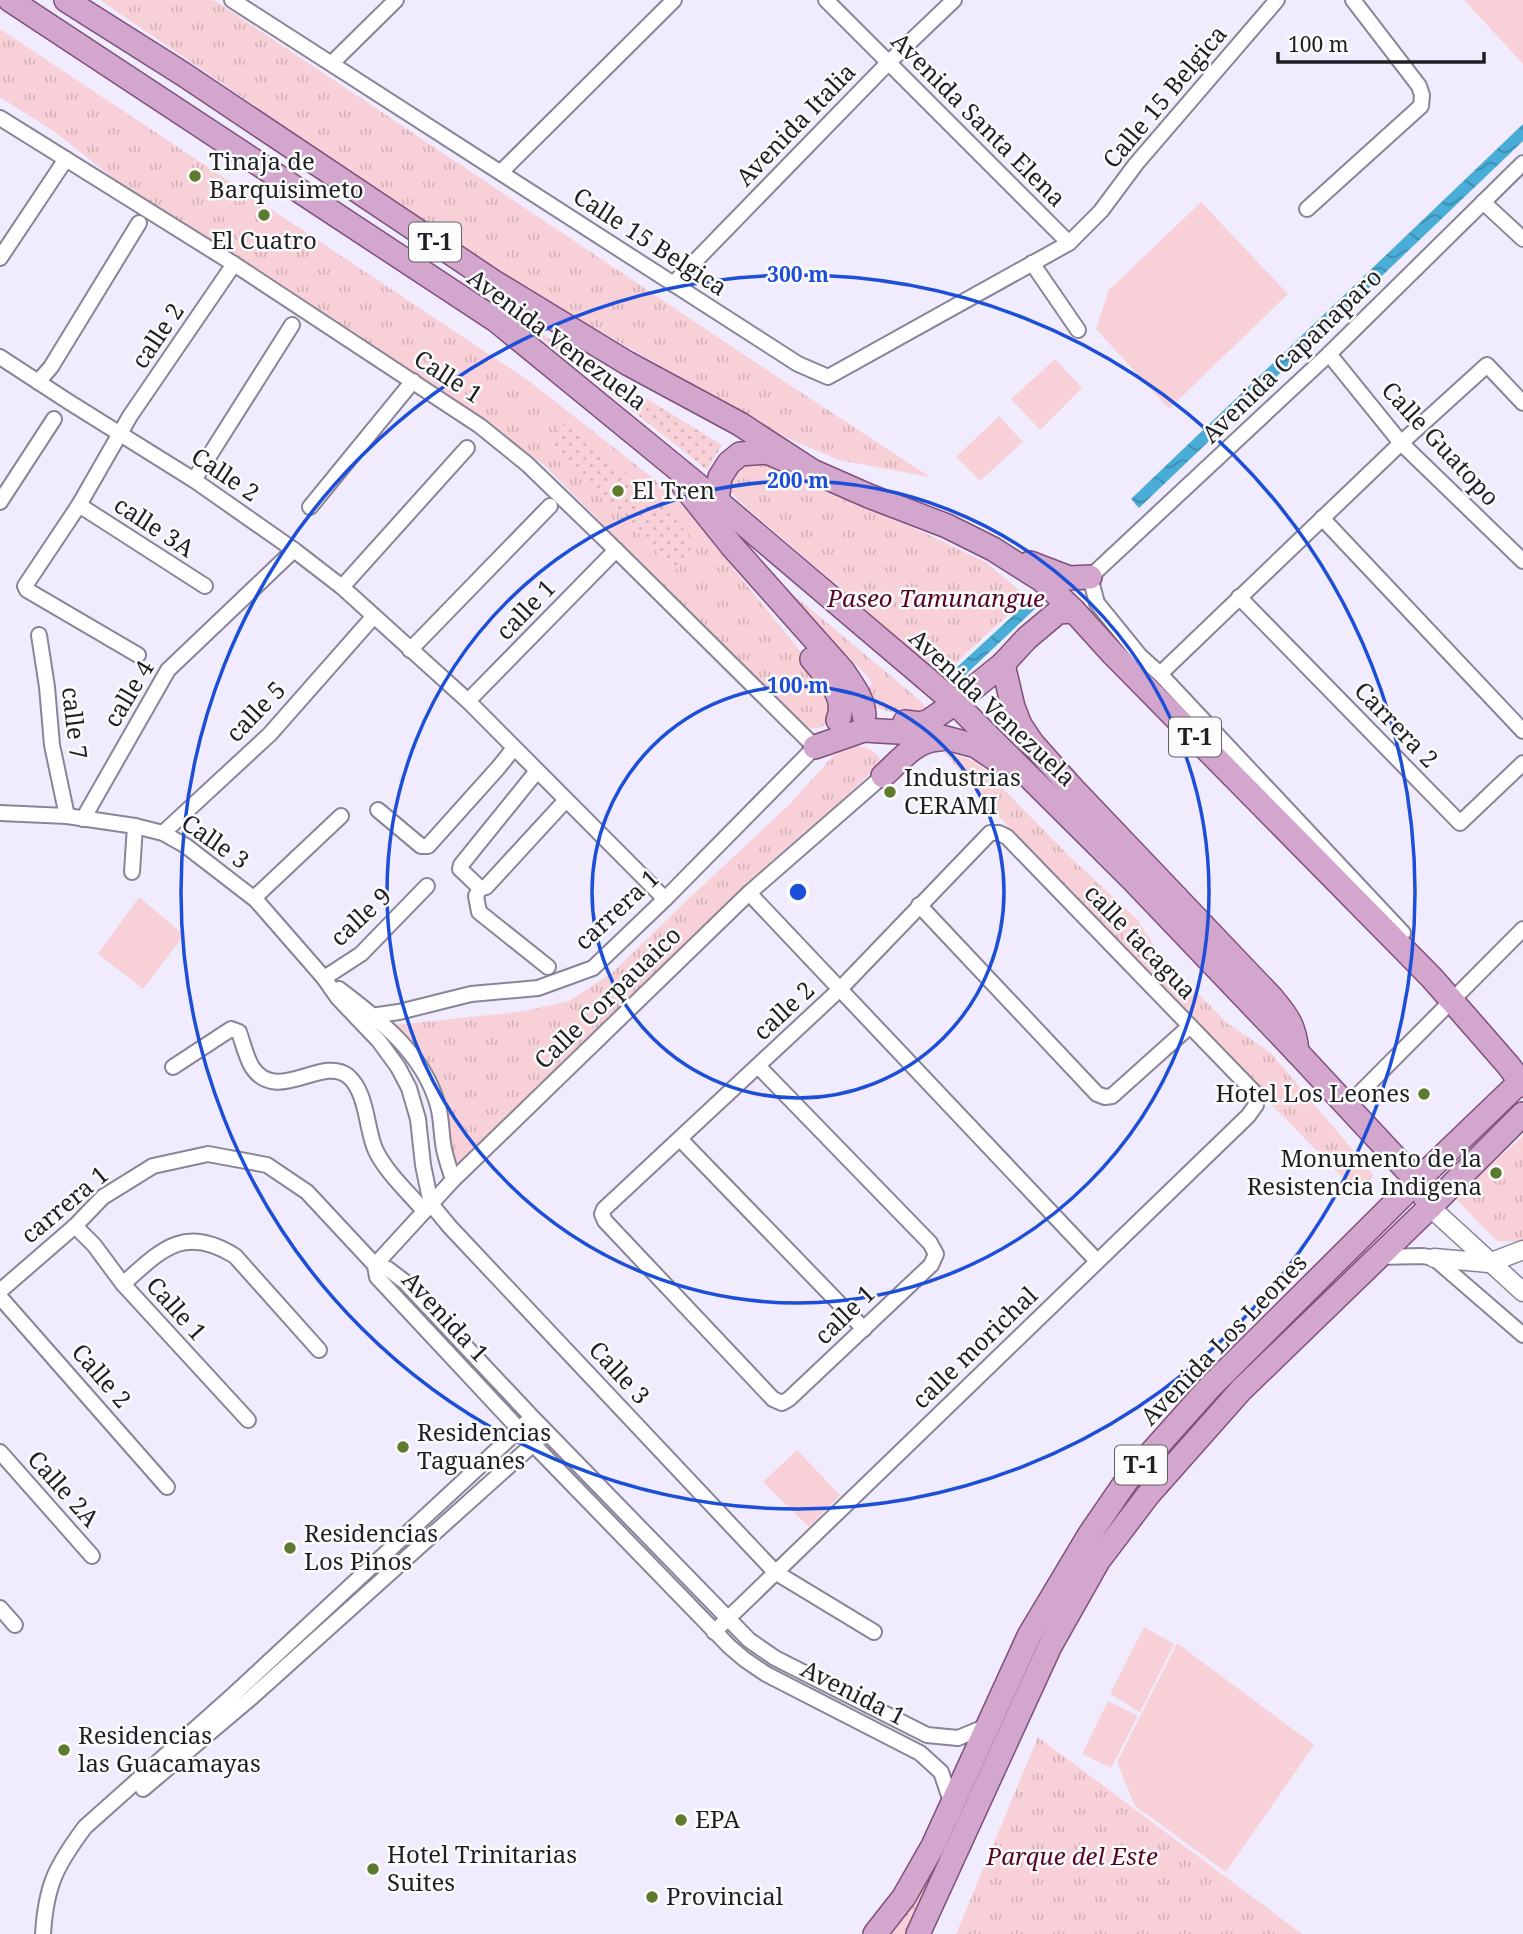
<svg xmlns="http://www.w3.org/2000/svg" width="1523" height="1934" font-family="'Noto Serif',serif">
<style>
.grass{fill:url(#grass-tufts)}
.garden{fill:url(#garden-dots)}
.pitch{fill:#f8d1d8}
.water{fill:url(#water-waves)}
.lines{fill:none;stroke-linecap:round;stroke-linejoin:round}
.minor-casing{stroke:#898497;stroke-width:18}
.tertiary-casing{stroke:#898497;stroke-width:21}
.primary-casing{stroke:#804f7d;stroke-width:26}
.minor{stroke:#fff;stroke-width:14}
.tertiary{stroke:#fff;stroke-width:18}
.primary{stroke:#d2a6cd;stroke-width:23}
.ring{fill:none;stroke:#1d4ed8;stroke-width:3.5}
.poi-dot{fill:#5d7a2f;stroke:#fcfcfc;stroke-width:2.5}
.labels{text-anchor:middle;stroke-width:5;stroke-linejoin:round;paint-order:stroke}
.shield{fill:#fcfcfc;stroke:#626166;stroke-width:2}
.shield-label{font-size:23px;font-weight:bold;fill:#201e25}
.street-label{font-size:24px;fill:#201e25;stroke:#fcfcfc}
.poi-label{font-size:24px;fill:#201e25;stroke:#fcfcfc;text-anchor:start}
.park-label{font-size:24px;font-style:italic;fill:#560525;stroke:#fcfcfc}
.centre{fill:#1d4ed8;stroke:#fcfcfc;stroke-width:3.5}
.ring-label{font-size:21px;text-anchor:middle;font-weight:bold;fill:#1d4ed8;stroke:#fcfcfc;stroke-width:5;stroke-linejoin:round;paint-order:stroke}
</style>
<defs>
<pattern id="grass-tufts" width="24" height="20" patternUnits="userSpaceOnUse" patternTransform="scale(1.75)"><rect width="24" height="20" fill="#f8d1d8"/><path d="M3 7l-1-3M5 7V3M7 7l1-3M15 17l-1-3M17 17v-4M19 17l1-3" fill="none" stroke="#d4b3b9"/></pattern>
<pattern id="garden-dots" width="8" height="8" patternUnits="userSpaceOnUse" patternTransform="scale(1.75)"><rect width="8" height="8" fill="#f8d1d8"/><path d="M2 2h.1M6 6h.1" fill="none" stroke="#d4b3b9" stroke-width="1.8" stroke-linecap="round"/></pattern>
<pattern id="water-waves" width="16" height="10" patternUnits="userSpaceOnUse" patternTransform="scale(1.75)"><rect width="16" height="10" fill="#49add8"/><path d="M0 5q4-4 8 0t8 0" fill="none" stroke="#3c8caf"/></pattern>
</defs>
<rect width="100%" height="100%" fill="#f0ecfd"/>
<!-- grass -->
<g class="grass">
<polygon points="100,0 214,0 782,380 930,477 839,460 785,437 507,278"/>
<path d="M0,29L529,381L673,494L827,684L832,719C822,729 817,730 803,726L544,465L406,372L117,181L56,133L0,97Z"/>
<polygon points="757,461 927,534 987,563 1027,597 942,676 738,500 729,489 729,473 738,463"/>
<polygon points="761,568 922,702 926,708 926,715 914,719 870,706 865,689 872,684 867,676"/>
<path d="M851,745C866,747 874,748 882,762L839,803L749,881L462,1166L446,1151L445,1127L449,1116L438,1086L401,1036L396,1025L525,1011L569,1001L612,973L684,903L791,803L834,755Z"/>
<polygon points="942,750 977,762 1071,858 1137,919 1161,956 1227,1023 1271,1053 1373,1174 1371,1181 1360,1191 1352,1187 1022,849 1005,823"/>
<polygon points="1523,1136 1523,1240 1521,1242 1497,1241 1455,1198"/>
<polygon points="1038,1737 1302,1934 956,1934"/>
</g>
<!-- garden -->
<g class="garden">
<polygon points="516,318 722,445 707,470"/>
<polygon points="563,423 657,497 695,542 675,571 549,441"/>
<polygon points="948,1836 942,1859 911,1934 884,1934"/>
</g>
<!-- pitch -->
<g class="pitch">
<polygon points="1464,0 1523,0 1523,64"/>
<polygon points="1201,202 1288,294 1169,409 1096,329 1109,290"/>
<polygon points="1055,359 1082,388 1040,430 1011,399"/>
<polygon points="999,416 1023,442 980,481 956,457"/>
<polygon points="139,897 184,935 143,989 98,954"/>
<polygon points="797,1450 840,1495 809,1527 763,1482"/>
<polygon points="1144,1627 1174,1644 1140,1712 1110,1694"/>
<polygon points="1177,1643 1314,1745 1226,1872 1135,1806 1117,1762"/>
<polygon points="1108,1701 1138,1716 1111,1768 1082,1754"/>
</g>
<!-- water -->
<g class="water">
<polygon points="1523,124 1523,141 1139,508 1131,499"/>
<polygon points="1032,598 1039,605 962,678 954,670"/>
</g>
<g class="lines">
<defs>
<g id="minor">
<polyline points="232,0 798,364 828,377 1069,243 1101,211 1136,164 1277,0"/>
<polyline points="826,0 1069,243"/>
<polyline points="332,63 396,0"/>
<polyline points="0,118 234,264 480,426 527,464 616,550 815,747 665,899 593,968 538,988 471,994 399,1012 357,1018"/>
<polyline points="501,172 674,0"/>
<polyline points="1483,202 1523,239"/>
<polyline points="1307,209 1421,106 1422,95 1419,86 1353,0"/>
<polyline points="0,258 66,159"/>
<polyline points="1032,263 1078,330"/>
<polyline points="673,284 888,63 954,0"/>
<polyline points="1329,354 1401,443 1523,561"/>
<polyline points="0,357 69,402 194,480 294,550 342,587 468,701 665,899"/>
<polyline points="38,382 51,367 139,223"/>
<polyline points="194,480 292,325"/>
<polyline points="0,502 54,419"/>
<polyline points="79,505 205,586"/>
<polyline points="310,507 413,381"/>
<polyline points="1322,518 1523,731"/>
<polyline points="342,587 467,448"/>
<polyline points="1239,597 1460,823 1523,763"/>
<polyline points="39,635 47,687 52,745 67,816"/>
<polyline points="410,650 550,506"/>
<polyline points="138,655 27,590 25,586 79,505 130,416 234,264"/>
<polyline points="1160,674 1401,443 1487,365 1523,403"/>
<polyline points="468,701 616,550"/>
<polyline points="537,771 461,865 460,869 480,888 486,887 566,800"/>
<polyline points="378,810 421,846 428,846 498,768 514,748"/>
<polyline points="0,813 67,816 135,826 163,833 186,846 256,900 324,978 338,998 379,1041 398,1067 409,1088 418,1119 423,1165 431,1204 450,1227 775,1572 874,1632"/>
<polyline points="83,819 168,670 294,550"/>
<polyline points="163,833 270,734 374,616"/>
<polyline points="132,872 135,826"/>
<polyline points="480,888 476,896 479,912 548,967"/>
<polyline points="749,893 1097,1261"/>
<polyline points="254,898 341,816"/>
<polyline points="919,905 1097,1094 1105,1097 1112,1096 1190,1026"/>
<polyline points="1403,933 1160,674 1140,656 1097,603 1090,577 1329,354 1523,163"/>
<polyline points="324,978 361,954 427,886"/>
<path d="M339,989C380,1020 424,1054 438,1106C442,1120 441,1135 444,1149C446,1159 450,1170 453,1180"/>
<path d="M173,1067L231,1029L239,1032C243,1043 246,1057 252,1067C277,1105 322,1055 348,1076C368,1093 366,1131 376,1151C386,1172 409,1193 424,1211"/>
<polyline points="1347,1106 1523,929"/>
<polyline points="680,1139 864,1329"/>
<polyline points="75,1226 94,1245 123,1284 248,1420"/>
<polyline points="1378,1257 1423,1256 1434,1258 1523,1335"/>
<polyline points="375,1265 377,1277 533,1444 730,1647 744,1659 766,1674 920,1753 941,1772 952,1804"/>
<polyline points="375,1265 388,1269 405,1282 532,1417 749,1640 775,1658 927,1735 958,1738 987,1726"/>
<polyline points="375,1265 453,1180 749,893 883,776"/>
<path d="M123,1284C161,1250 184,1224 235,1256L319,1350"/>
<polyline points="0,1291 75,1226 103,1197 153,1166 208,1154 267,1165 307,1192 375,1265"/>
<polyline points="0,1297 167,1487"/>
<polyline points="0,1452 92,1556"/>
<polyline points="0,1608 15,1625"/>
<polyline points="714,1632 1248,1116 1256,1105 1254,1092 1007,837 999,833 990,833 840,989 604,1209 602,1214 605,1221 773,1399 782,1403 789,1399 931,1265 936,1254 930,1243 758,1066"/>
<polyline points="143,1789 252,1697 540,1438"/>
<path d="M43,1934C46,1885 56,1866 85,1827L232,1696L526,1423"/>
</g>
<g id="tertiary">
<polyline points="1430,1207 1523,1292"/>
<polyline points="1434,1258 1489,1263 1523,1250"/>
</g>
<g id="primary">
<polyline points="10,0 497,321 717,501 955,703 1132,879 1297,1052 1417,1181 1430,1207"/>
<polyline points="66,0 183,74 494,282 627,363 740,424 812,471 869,496 947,526 993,549 1042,580 1074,611 1113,654 1432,978 1508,1065 1523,1085"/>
<path d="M683,485L731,545L843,671C852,685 863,698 864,715"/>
<polyline points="716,510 720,477 729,463 740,454 767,452 783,459"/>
<polyline points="1030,563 1069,578 1090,577"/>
<path d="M812,659C826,676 848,697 838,720"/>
<path d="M1003,664L1013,707L1020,725L1032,743L1073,789L1272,998C1288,1017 1295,1027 1297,1052"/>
<polyline points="905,722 920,724 929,721 955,703 1003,664 1027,638 1058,612 1074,611"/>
<polyline points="815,747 864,730 931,734 976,746 1001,763"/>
<path d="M883,776C900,761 916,739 940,739"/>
<polyline points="875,1934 904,1897 933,1846 1029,1636 1090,1534 1127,1480 1210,1387 1417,1181 1521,1081"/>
<polyline points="918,1934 1050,1646 1098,1561 1148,1495 1241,1390 1430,1207 1523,1114"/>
</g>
</defs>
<!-- minor casing -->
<use href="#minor" class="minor-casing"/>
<!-- tertiary casing -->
<use href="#tertiary" class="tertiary-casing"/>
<!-- primary casing -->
<use href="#primary" class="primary-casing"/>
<!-- minor -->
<use href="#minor" class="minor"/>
<!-- tertiary -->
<use href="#tertiary" class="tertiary"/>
<!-- primary -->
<use href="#primary" class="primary"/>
</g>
<!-- distance rings -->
<g class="ring">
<circle cx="798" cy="892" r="206"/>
<circle cx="798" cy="892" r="411"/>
<circle cx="798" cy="892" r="617"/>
</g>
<!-- markers -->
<g class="poi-dot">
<circle cx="195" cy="176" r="7"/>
<circle cx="264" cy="215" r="7"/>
<circle cx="618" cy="491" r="7"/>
<circle cx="890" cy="792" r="7"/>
<circle cx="1424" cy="1094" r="7"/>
<circle cx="1496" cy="1173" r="7"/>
<circle cx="403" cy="1447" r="7"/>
<circle cx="290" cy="1548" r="7"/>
<circle cx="64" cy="1750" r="7"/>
<circle cx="681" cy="1820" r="7"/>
<circle cx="373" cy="1869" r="7"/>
<circle cx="652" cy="1897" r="7"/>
</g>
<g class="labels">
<!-- shield labels -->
<g class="shield">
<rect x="409" y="222.5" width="52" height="39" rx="5"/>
<rect x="1169" y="717.5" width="52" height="39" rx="5"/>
<rect x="1115" y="1445.5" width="52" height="39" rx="5"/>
</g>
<g class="shield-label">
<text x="435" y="250">T-1</text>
<text x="1195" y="745">T-1</text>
<text x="1141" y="1473">T-1</text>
</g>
<!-- street labels -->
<g class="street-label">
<text transform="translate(1165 97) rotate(-50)" y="8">Calle 15 Belgica</text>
<text transform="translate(978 120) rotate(45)" y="8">Avenida Santa Elena</text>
<text transform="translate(796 125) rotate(-46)" y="8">Avenida Italia</text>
<text transform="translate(650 242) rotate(33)" y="8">Calle 15 Belgica</text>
<text transform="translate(158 336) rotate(-56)" y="8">calle 2</text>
<text transform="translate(557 340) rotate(37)" y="8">Avenida Venezuela</text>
<text transform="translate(1292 356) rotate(-44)" y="8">Avenida Capanaparo</text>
<text transform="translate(448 377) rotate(33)" y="8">Calle 1</text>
<text transform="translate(1440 444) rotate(47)" y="8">Calle Guatopo</text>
<text transform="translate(225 475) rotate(34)" y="8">Calle 2</text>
<text transform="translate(154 527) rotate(33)" y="8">calle 3A</text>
<text transform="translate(526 610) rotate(-46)" y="8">calle 1</text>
<text transform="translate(129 694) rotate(-59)" y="8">calle 4</text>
<text transform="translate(992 708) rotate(43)" y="8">Avenida Venezuela</text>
<text transform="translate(256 712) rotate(-46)" y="8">calle 5</text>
<text transform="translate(74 723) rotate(83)" y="8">calle 7</text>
<text transform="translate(1396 725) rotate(46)" y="8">Carrera 2</text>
<text transform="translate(215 842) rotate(35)" y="8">Calle 3</text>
<text transform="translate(617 910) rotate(-43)" y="8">carrera 1</text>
<text transform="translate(361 917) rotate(-43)" y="8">calle 9</text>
<text transform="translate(1140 942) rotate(46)" y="8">calle tacagua</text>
<text transform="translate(608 998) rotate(-44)" y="8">Calle Corpauaico</text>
<text transform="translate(784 1011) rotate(-43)" y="8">calle 2</text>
<text transform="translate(65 1205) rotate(-40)" y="8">carrera 1</text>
<text transform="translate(176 1309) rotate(48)" y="8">Calle 1</text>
<text transform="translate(845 1315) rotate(-44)" y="8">calle 1</text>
<text transform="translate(445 1317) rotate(47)" y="8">Avenida 1</text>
<text transform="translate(1224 1340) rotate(-46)" y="8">Avenida Los Leones</text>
<text transform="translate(975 1348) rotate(-44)" y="8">calle morichal</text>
<text transform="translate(619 1373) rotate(47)" y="8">Calle 3</text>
<text transform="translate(101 1376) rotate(49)" y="8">Calle 2</text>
<text transform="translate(63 1489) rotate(48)" y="8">Calle 2A</text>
<text transform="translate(853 1693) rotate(27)" y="8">Avenida 1</text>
</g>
<!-- poi labels -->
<g class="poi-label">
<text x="209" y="170">Tinaja de<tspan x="209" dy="28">Barquisimeto</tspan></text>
<text x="264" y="249" text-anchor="middle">El Cuatro</text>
<text x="632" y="499">El Tren</text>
<text x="904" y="786">Industrias<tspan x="904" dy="28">CERAMI</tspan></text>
<text x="1410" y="1102" text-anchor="end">Hotel Los Leones</text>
<text x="1482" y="1167" text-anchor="end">Monumento de la<tspan x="1482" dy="28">Resistencia Indigena</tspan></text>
<text x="417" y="1441">Residencias<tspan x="417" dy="28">Taguanes</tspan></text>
<text x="304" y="1542">Residencias<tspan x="304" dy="28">Los Pinos</tspan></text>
<text x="78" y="1744">Residencias<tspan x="78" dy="28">las Guacamayas</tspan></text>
<text x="695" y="1828">EPA</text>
<text x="387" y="1863">Hotel Trinitarias<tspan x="387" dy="28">Suites</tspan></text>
<text x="666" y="1905">Provincial</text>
</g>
<!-- park labels -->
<g class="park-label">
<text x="936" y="607">Paseo Tamunangue</text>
<text x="1072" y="1865">Parque del Este</text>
</g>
</g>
<circle cx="798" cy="892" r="10" class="centre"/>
<g class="ring-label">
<text x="798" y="282">300 m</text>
<text x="798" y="488">200 m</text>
<text x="798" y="693">100 m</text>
</g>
<!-- scale -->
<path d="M1278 52v10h206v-10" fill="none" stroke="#201e25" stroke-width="3.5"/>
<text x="1288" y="52" font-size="21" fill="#201e25" stroke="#fcfcfc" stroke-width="5" paint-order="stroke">100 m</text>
</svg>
